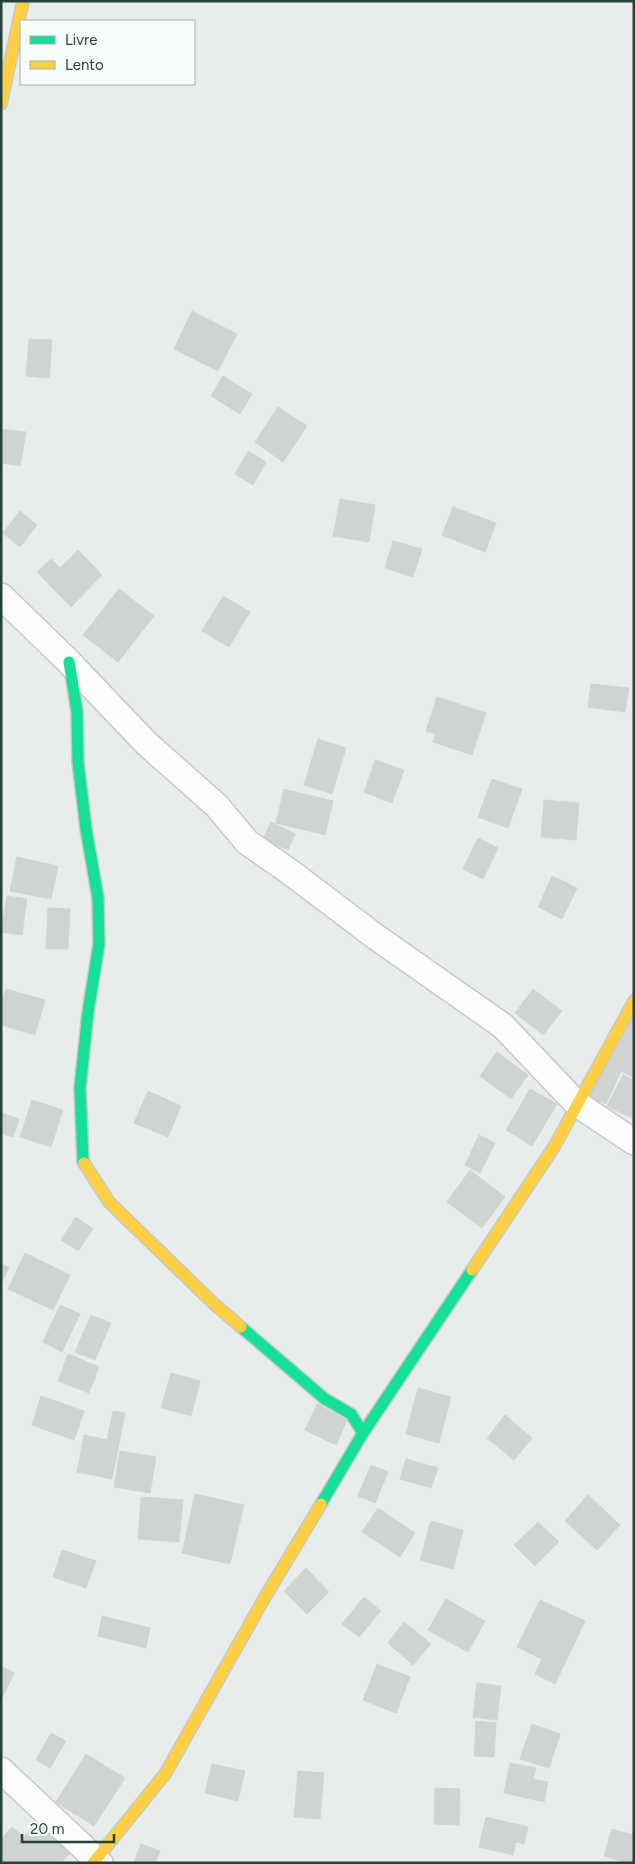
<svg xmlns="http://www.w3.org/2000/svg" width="635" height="1864" font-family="Figtree,sans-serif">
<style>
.building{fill:#cfd4d2;stroke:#d1d6d4}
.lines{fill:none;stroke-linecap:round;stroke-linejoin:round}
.street-casing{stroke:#c5cac8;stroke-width:28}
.fast-casing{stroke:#c3cbc8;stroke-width:14}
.slow-casing{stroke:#c3cbc8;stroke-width:14}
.street{stroke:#fcfcfc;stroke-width:25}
.fast{stroke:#16e098;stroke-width:11}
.slow{stroke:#ffcf43;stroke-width:11}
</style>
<rect width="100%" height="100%" fill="#e8edeb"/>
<!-- building -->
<g class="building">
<polygon points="192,311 237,334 218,371 174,349"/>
<polygon points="29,339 52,340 49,378 26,376"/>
<polygon points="223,376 252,394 240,414 211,396"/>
<polygon points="278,407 307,426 283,462 255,442"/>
<polygon points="1,429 26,432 20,466 1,463"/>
<polygon points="248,451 266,462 253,485 235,474"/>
<polygon points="340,499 375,505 369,542 333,536"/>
<polygon points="453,507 496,523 485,552 442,535"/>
<polygon points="20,511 37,525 20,547 3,533"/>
<polygon points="393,541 422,549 413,577 385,568"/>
<polygon points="78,550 102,575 71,607 37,572 51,559 60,568"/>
<polygon points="119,589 154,616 118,662 83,635"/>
<polygon points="223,596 250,612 229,647 202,631"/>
<polygon points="591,684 629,688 625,712 588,707"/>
<polygon points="437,697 486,713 472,755 433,742 436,734 426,731"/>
<polygon points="318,739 346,748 332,794 304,785"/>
<polygon points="375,760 404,770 392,803 364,792"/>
<polygon points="492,779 522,789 508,828 478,817"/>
<polygon points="284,789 333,801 325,835 276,823"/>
<polygon points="544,800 579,803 576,840 541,837"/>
<polygon points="271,822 295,834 288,850 263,839"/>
<polygon points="478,838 498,848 483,879 463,869"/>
<polygon points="17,857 58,866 51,899 10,891"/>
<polygon points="552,876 577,888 562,919 538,907"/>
<polygon points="7,896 27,899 22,935 1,932"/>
<polygon points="48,908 70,909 68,949 46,949"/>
<polygon points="6,989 45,1000 35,1035 1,1025 1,1004"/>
<polygon points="533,989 562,1011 543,1035 515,1013"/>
<polygon points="634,1016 634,1075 633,1077 621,1071 606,1104 589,1097"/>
<polygon points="497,1052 528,1075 511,1099 480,1076"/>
<polygon points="623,1075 634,1080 634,1119 607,1106"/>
<polygon points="530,1089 557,1104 532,1146 506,1130"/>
<polygon points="148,1091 181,1106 168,1137 134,1123"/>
<polygon points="32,1100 63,1110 51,1147 20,1137"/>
<polygon points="1,1113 19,1119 13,1137 1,1133"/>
<polygon points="479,1135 495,1143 480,1173 465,1165"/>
<polygon points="470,1170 505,1197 482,1228 447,1202"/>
<polygon points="76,1217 93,1229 78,1251 61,1240"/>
<polygon points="25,1253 70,1275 53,1310 8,1289"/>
<polygon points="1,1264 9,1267 1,1285"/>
<polygon points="60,1305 80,1314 62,1352 43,1342"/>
<polygon points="91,1315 111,1323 95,1360 75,1352"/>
<polygon points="68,1354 99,1367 89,1393 58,1381"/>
<polygon points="171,1373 200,1381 191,1416 161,1408"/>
<polygon points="418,1388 451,1397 439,1443 406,1434"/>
<polygon points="41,1396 84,1411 74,1440 32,1425"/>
<polygon points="317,1404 347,1420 336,1445 305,1430"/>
<polygon points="113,1411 125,1413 112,1479 77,1472 84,1435 107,1440"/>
<polygon points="505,1415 532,1438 514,1460 487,1438"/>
<polygon points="120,1451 156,1457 150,1493 114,1487"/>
<polygon points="406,1459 438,1468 431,1488 400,1479"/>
<polygon points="371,1465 388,1472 375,1503 358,1496"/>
<polygon points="195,1494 244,1505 230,1564 182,1553"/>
<polygon points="588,1495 620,1525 597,1550 565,1521"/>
<polygon points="141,1497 183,1500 179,1542 138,1539"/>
<polygon points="378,1508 415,1533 400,1557 362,1532"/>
<polygon points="431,1521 463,1530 453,1569 420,1560"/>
<polygon points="538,1522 559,1542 535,1566 514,1545"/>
<polygon points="62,1550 96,1561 86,1588 53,1577"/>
<polygon points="306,1568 329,1592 307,1614 284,1591"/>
<polygon points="364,1597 381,1611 359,1637 342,1624"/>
<polygon points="446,1599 485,1621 468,1652 428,1630"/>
<polygon points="540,1600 585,1621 555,1684 535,1674 542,1659 517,1647"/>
<polygon points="102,1616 150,1628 146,1648 98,1636"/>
<polygon points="404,1622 431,1644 413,1665 388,1643"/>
<polygon points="377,1664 410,1677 396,1713 363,1700"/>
<polygon points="1,1666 14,1673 1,1701"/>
<polygon points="477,1683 501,1686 497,1720 473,1717"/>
<polygon points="476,1721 496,1723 494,1757 474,1756"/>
<polygon points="532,1724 560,1734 549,1768 520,1759"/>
<polygon points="51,1733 66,1741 50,1768 36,1760"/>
<polygon points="86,1754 125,1778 94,1826 56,1802"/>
<polygon points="510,1763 536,1768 533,1779 548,1782 544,1802 504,1793"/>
<polygon points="212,1764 245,1771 238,1801 205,1793"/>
<polygon points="298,1771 324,1773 320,1819 294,1817"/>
<polygon points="435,1788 460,1789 459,1825 434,1824"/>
<polygon points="486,1817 528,1827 524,1844 516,1842 513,1855 479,1847"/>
<polygon points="38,1821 72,1851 61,1863 6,1863 1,1858 1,1839 12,1827 24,1837"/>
<polygon points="612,1829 634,1835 634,1863 627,1863 604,1856"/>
<polygon points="141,1844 160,1851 155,1863 134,1863"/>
</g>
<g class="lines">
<defs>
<g id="street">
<polyline points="1,596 69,662 146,743 217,806 247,842 290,872 376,937 503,1026 577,1104 634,1142"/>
<polyline points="1,1770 100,1863"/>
</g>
<g id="fast">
<polyline points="69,662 77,711 78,762 86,829 98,898 99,944 88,1012 80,1088 83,1161 84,1163"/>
<polyline points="241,1327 325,1399 351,1414 363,1433"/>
<polyline points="321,1504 363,1433 472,1270"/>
</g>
<g id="slow">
<polyline points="1,104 23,1"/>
<polyline points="84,1163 109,1202 213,1303 241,1327"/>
<polyline points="472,1270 554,1147 634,1001"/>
<polyline points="93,1863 165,1774 265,1597 321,1504"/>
</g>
</defs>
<!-- street casing -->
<use href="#street" class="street-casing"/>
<!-- fast casing -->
<use href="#fast" class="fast-casing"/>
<!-- slow casing -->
<use href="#slow" class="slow-casing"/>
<!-- street -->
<use href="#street" class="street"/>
<!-- fast -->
<use href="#fast" class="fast"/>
<!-- slow -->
<use href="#slow" class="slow"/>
</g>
<!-- border -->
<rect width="635" height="1864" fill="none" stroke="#24423a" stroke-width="5"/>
<!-- legend -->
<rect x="20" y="20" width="175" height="65" fill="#f7fbf9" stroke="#a3b1ad"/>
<rect x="30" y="36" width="25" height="8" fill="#16e098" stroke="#a3b1ad"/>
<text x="65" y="45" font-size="15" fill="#24423a">Livre</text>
<rect x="30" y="61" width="25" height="8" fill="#ffcf43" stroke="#a3b1ad"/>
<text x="65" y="70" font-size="15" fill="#24423a">Lento</text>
<!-- scale -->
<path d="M22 1834v8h92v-8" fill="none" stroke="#24423a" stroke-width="2.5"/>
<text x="30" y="1834" font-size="15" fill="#24423a" stroke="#f7fbf9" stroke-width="4" paint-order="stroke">20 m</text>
</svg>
